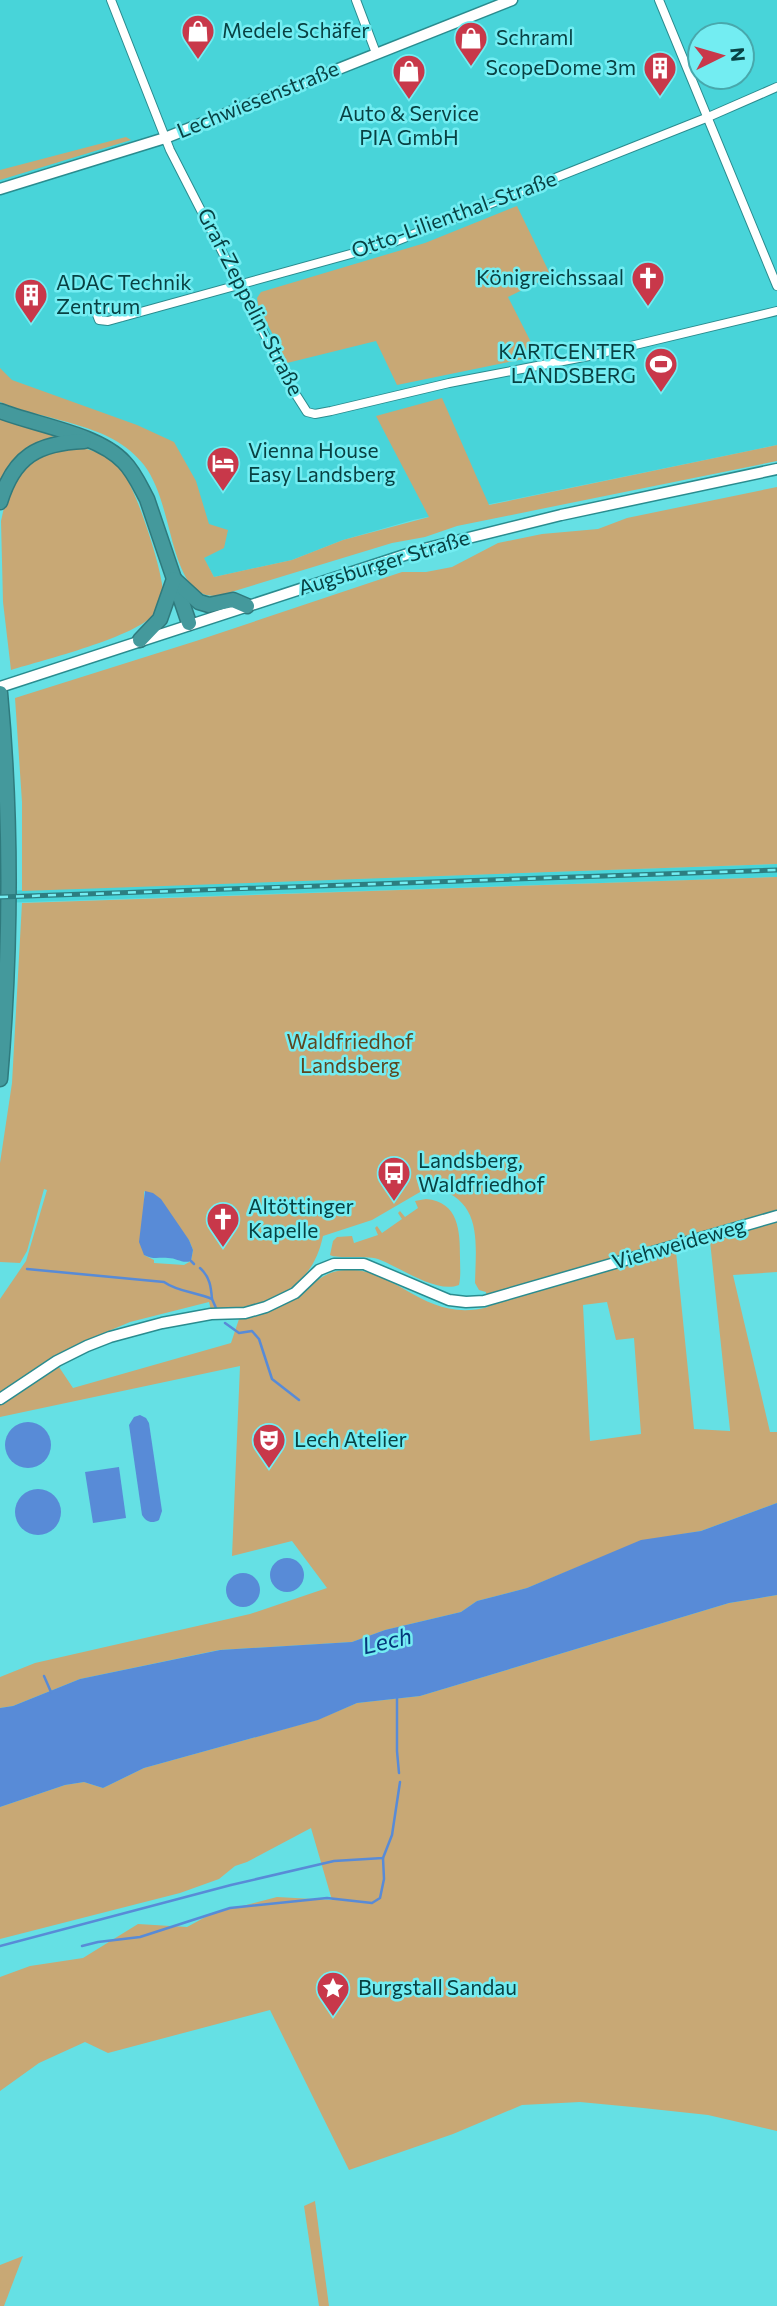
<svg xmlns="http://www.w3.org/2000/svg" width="777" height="2306" font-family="Commissioner,sans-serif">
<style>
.built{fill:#48d4d9;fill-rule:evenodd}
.green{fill:#c8a875;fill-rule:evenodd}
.water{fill:#588bd7}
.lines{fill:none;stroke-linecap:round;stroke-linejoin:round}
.stream{stroke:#588bd7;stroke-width:2.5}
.street-casing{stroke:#2a8c8f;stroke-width:10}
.secondary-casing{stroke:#2a8c8f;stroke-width:13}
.highway-casing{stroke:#2f7a7d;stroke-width:17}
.street{stroke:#fff;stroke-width:8}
.secondary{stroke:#fff;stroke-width:10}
.highway{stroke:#44999c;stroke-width:14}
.rail-casing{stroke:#2c7e81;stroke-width:5}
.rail{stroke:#73edf2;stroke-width:2.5;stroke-dasharray:8;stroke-linecap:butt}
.labels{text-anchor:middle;stroke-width:5;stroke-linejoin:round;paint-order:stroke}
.poi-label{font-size:21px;fill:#084143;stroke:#73edf2;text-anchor:start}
.street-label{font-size:21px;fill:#084143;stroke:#73edf2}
.park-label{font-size:21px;fill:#5d461f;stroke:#73edf2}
.water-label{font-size:23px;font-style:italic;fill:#05377b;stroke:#73edf2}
</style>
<rect width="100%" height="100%" fill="#65e0e4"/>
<!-- built -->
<g class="built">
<path d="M0,0H777V445L413,520L343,540L292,560L214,577L135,434L0,386ZM700,35H742V77H700Z"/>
<polygon points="777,864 777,877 0,903 0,891"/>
</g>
<!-- green -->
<g class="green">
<polygon points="126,137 131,140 0,180 0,170"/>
<polygon points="517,206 551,276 508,297 538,356 397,385 376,341 287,363 258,305 257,298 261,292 425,243"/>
<path d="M0,368L12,380L137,425L174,442L196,481L209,524L228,530L224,548L204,558L214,577L292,560L343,540L429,517L376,416L442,398L489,505L777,445V461L457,526L425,537L392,543L218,596C209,596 201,595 194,588C169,563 170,499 144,465C111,422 47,422 0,402Z"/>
<path d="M0,415L57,435C22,449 19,455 0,486Z"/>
<path d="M60,446C85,447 100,450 119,467C134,481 163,571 163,593C163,600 159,608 155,613C137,637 43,660 11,670L3,602L1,521L5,503L22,467Z"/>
<polygon points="777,487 777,864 22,891 22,802 15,698 196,641 402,572 426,572 452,567 498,543 542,534 598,529 627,518"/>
<path d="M777,877V1272L733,1275L770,1432H777V1503L701,1531L641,1541L527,1588L477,1601L461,1612L385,1630L352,1642L219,1650L80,1679L13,1706L0,1708V1677L35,1663L250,1614L327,1588L292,1541L232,1556L240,1366L0,1417V1403L59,1367L73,1388L231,1343L239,1319C249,1316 260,1316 270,1311C279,1306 290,1302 299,1295C314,1284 324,1271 345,1270C396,1266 424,1324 488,1307L486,1292L479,1290L475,1283C476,1240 483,1198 430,1187L426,1181L424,1182L427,1188L372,1220L323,1236C311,1293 264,1308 211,1310L209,1302L130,1322L85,1341L0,1394V1299L26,1261L47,1190L44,1189L27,1251L20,1263L0,1262V1163L12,1083L22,903ZM144,1191L189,1240L193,1250L191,1261L184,1265L154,1263V1260L144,1255ZM710,1241L730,1430V1431L694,1429L676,1252ZM607,1302L616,1340L634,1338L641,1434L590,1441L583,1305Z"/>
<path d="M426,1199C459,1202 460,1231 460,1258C460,1267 461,1276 459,1285C436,1294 400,1267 378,1259C363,1255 338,1259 330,1255L333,1241L337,1237L352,1236L354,1243L378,1235L375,1228L377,1226L382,1233L402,1219L398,1213L400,1211L405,1217L418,1208L415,1201Z"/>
<polygon points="777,1595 777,2131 708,2115 643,2108 580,2102 522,2105 453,2134 349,2170 270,2010 108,2053 85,2042 39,2063 0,2091 0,1977 30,1966 83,1958 138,1924 187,1927 211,1914 277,1897 332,1900 311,1828 247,1862 235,1866 219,1879 180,1893 0,1939 0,1807 65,1785 84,1782 103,1788 144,1768 317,1720 357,1703 420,1696 729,1603"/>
<polygon points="315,2201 329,2306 319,2306 304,2206"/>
<polygon points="23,2256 4,2306 0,2306 0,2265"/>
</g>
<!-- water -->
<g class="water">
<path d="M145,1191L153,1193L161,1199L189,1240L193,1250L191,1261C182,1264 177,1258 168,1258C158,1257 154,1260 144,1255L139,1242Z"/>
<path d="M140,1415L146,1418L149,1423L162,1511L159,1520C152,1524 146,1522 142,1515L129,1425L134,1417Z"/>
<circle cx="28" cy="1445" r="23"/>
<polygon points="119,1467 126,1518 93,1523 85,1472"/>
<circle cx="38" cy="1512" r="23"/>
<polygon points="777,1503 777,1595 729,1603 420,1696 357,1703 318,1720 144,1768 103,1788 84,1782 65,1785 0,1807 0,1708 13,1706 80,1679 220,1650 352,1642 385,1630 461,1612 477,1601 527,1588 641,1540 701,1531"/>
<circle cx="287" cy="1575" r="17"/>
<circle cx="243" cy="1590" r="17"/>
</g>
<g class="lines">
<!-- stream -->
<g class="stream">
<polyline points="191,1261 194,1264"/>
<path d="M200,1268C210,1277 211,1287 212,1299"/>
<path d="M27,1269L164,1282C178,1292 196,1292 212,1299L216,1308"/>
<polyline points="225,1323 239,1333 252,1331 259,1339 272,1379 299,1400"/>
<polyline points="44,1676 51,1692"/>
<polyline points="397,1695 397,1751 399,1773"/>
<polyline points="0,1946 231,1885 334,1861 383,1858 392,1835 400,1782"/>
<polyline points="82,1946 98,1942 140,1937 230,1908 327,1898 372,1903 380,1898 384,1879 383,1858"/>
</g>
<defs>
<g id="street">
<polyline points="111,0 170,150 293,390 307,412 315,414 331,411 449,383 589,356 777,311"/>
<polyline points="356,0 376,53"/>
<polyline points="659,0 777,286"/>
<polyline points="122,317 112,309 102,307 96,312 99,320 108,321 394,242 706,118 777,87"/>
</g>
<g id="secondary">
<polyline points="0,189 165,138 512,0"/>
<polyline points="0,687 420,550 561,515 777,469"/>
<polyline points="0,1399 57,1361 87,1346 110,1337 162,1323 211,1314 245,1313 266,1307 295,1293 319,1270 334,1264 364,1264 449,1300 466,1302 484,1301 777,1216"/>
</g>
<g id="highway">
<path d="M0,411C36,425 98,434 124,462C134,472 140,486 147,499L189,623"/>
<path d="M0,502C14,456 38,443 84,441"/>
<polyline points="175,580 199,602 209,605 233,600 247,606"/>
<polyline points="140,640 160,619 174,579"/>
<path d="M0,693C12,823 11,949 0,1079"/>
</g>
</defs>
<!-- street casing -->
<use href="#street" class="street-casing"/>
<!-- secondary casing -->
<use href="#secondary" class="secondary-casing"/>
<!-- highway casing -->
<use href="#highway" class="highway-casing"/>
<!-- street -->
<use href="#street" class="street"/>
<!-- secondary -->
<use href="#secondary" class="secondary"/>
<!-- highway -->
<use href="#highway" class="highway"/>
<defs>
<polyline id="rail" points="0,897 777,870"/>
</defs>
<!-- rail casing -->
<use href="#rail" class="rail-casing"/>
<!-- rail -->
<use href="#rail" class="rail"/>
</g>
<!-- icons -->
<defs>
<symbol id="shop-pin" viewBox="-11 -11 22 30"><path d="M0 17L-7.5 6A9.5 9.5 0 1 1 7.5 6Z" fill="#c8384a" stroke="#73edf2"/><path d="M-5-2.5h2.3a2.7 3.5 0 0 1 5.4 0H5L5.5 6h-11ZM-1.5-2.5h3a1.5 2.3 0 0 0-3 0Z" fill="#fff"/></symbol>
<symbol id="building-pin" viewBox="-11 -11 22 30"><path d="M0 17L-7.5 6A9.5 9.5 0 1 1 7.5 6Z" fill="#c8384a" stroke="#73edf2"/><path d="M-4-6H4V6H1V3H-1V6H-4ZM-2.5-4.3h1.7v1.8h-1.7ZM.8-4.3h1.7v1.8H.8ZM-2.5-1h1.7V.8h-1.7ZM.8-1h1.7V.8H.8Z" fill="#fff"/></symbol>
<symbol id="church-pin" viewBox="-11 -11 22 30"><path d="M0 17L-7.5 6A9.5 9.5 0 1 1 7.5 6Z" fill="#c8384a" stroke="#73edf2"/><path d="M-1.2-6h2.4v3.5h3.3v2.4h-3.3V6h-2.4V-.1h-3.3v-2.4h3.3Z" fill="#fff"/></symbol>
<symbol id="stadium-pin" viewBox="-11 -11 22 30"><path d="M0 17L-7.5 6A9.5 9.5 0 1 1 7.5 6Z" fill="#c8384a" stroke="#73edf2"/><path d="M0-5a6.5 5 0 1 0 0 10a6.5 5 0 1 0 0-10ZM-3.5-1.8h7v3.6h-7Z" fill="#fff"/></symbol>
<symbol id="hotel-pin" viewBox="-11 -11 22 30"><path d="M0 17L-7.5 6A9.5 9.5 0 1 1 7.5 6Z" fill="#c8384a" stroke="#73edf2"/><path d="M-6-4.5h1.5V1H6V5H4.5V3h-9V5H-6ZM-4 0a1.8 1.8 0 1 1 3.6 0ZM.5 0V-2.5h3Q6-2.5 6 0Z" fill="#fff"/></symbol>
<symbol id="bus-pin" viewBox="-11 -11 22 30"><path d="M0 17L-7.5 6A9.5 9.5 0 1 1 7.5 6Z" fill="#c8384a" stroke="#73edf2"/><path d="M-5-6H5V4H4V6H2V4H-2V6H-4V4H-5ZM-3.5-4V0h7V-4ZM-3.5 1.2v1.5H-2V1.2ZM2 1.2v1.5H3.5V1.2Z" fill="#fff"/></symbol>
<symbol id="theatre-pin" viewBox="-11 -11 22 30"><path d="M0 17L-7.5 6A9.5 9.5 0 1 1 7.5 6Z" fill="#c8384a" stroke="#73edf2"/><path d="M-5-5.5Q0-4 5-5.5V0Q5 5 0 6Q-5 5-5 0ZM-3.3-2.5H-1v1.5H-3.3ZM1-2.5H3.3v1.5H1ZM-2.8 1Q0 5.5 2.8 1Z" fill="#fff"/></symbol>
<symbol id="sight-pin" viewBox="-11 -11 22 30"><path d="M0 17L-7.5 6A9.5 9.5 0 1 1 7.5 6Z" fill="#c8384a" stroke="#73edf2"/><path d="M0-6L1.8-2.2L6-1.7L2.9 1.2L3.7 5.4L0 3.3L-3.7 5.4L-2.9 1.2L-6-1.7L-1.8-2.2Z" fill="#fff"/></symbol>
</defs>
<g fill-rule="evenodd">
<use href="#shop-pin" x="179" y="12" width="38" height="52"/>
<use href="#shop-pin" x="452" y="19" width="38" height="52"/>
<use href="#building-pin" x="641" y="49" width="38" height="52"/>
<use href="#shop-pin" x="390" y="52" width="38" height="52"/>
<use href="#church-pin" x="629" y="259" width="38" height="52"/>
<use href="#building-pin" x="12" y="276" width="38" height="52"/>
<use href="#stadium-pin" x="642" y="345" width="38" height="52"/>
<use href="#hotel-pin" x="204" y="444" width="38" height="52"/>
<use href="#bus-pin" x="375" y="1154" width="38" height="52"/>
<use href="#church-pin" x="204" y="1200" width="38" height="52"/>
<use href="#theatre-pin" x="250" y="1421" width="38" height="52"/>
<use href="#sight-pin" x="314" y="1969" width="38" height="52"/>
</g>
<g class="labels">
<!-- poi labels -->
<g class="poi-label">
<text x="222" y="38">Medele Schäfer</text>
<text x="496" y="45">Schraml</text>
<text x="636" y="75" text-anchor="end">ScopeDome 3m</text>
<text x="409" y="121" text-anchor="middle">Auto &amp; Service<tspan x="409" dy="24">PIA GmbH</tspan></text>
<text x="624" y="285" text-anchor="end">Königreichssaal</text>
<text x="56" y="290">ADAC Technik<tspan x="56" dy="24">Zentrum</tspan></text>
<text x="636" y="359" text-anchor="end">KARTCENTER<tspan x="636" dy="24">LANDSBERG</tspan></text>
<text x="248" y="458">Vienna House<tspan x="248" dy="24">Easy Landsberg</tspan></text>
<text x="418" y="1168">Landsberg,<tspan x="418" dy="24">Waldfriedhof</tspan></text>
<text x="248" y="1214">Altöttinger<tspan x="248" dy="24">Kapelle</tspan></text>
<text x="294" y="1447">Lech Atelier</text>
<text x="358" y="1995">Burgstall Sandau</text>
</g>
<!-- street labels -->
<g class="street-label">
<text transform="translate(258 100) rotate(-22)" y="7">Lechwiesenstraße</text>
<text transform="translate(454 215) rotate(-20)" y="7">Otto-Lilienthal-Straße</text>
<text transform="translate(250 302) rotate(63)" y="7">Graf-Zeppelin-Straße</text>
<text transform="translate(384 563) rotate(-17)" y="7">Augsburger Straße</text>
<text transform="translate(679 1244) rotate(-16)" y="7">Viehweideweg</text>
</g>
<!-- park labels -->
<g class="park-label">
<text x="350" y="1049">Waldfriedhof<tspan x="350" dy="24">Landsberg</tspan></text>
</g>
<!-- water labels -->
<g class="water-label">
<text transform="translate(387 1641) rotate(-13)" y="8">Lech</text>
</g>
</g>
<!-- north arrow -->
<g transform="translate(721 56) rotate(85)"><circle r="33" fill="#73edf2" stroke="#48a8ac" stroke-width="2"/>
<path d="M0-5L12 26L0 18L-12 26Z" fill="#c8384a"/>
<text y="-10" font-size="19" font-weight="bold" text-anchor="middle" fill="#084143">N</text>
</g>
</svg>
